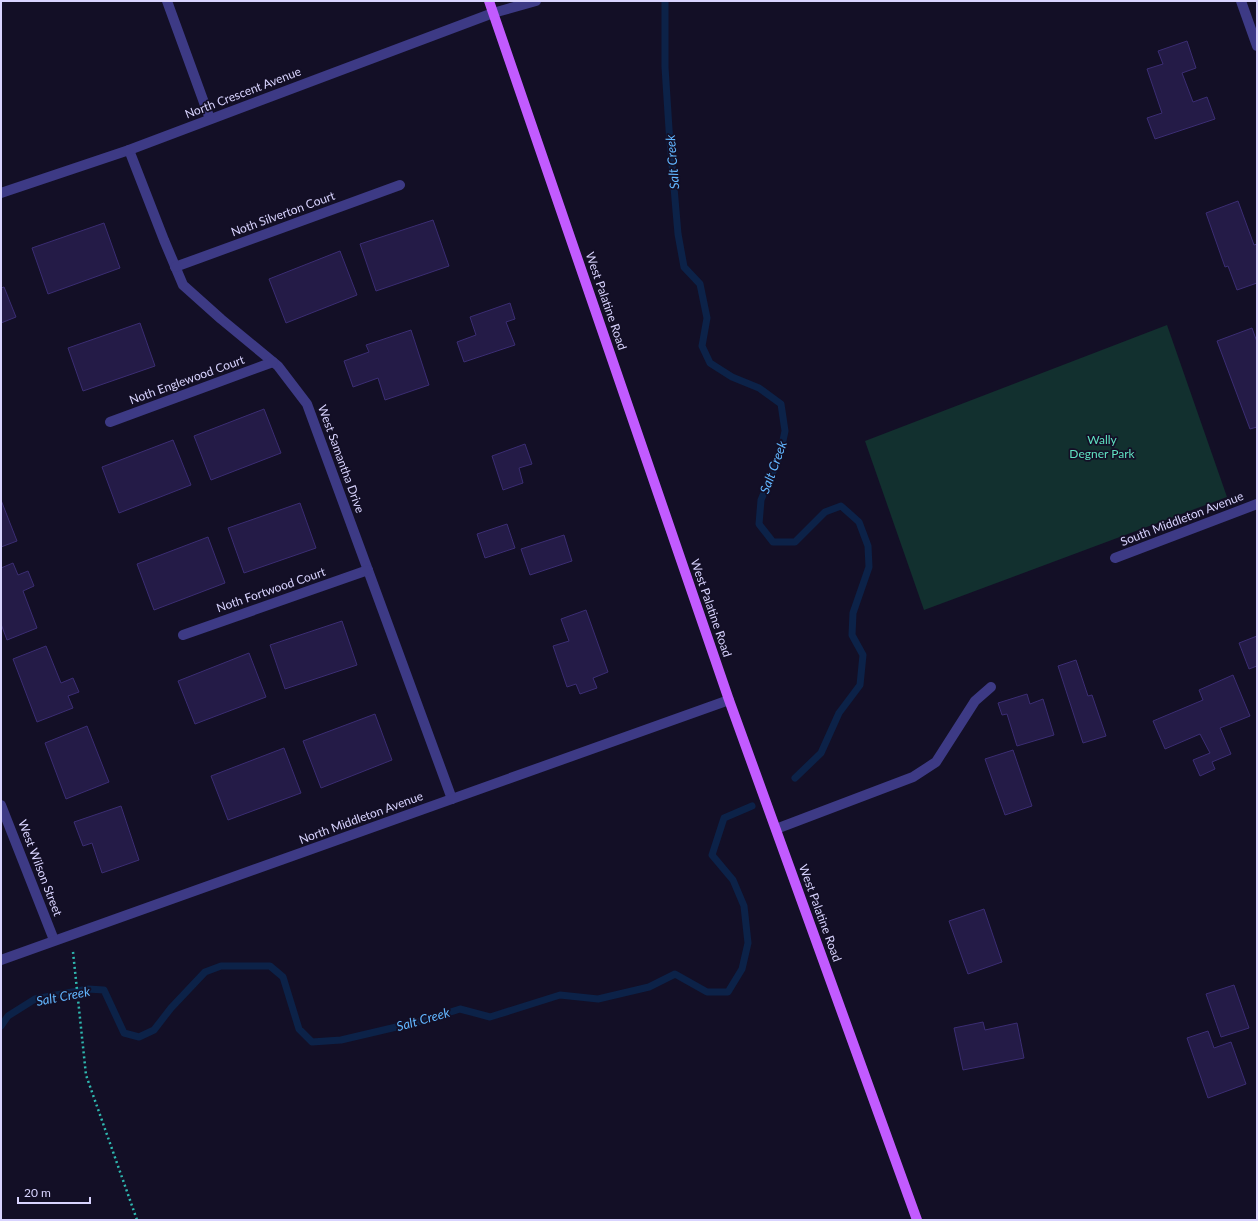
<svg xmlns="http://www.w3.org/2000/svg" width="1258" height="1221" font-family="Lato,sans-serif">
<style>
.green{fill:#12302f}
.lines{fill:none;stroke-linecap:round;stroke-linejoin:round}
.stream{stroke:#0c2248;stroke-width:7}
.building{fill:#241b47;stroke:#3b2d73}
.path{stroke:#2fb8b0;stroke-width:2.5;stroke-dasharray:2 3;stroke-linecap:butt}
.minor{stroke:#3d3a85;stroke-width:10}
.major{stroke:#c25bff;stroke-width:10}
.labels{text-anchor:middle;stroke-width:3.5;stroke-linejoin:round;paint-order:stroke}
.street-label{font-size:12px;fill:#d9d4ff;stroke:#130f26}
.park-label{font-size:12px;fill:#5fe0c0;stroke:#130f26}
.water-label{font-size:13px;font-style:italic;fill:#62b6ff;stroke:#130f26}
</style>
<rect width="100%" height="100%" fill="#130f26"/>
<!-- green -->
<polygon class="green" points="1167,325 1227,497 924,610 865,441"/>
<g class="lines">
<!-- stream -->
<g class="stream">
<polyline points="665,1 665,67 669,129 678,234 684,267 700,284 707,318 702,346 710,363 732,377 759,388 781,404 785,431 780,455 761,500 759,524 773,542 795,542 825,512 841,506 859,522 868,546 869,567 853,613 852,635 863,655 860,685 839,713 821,753 795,778"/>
<polyline points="1,1026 8,1016 35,999 88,989 104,990 124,1033 139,1037 154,1030 171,1008 205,972 221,966 270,966 283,977 299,1029 312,1042 341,1040 422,1021 460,1009 490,1017 560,995 598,999 649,987 675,974 707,992 728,992 742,969 748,943 744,906 733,880 712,855 724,818 752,806"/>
</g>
</g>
<!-- building -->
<g class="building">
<polygon points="1187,41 1196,68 1182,73 1193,102 1207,97 1215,119 1155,139 1147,118 1162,113 1147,69 1163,64 1158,51"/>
<polygon points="1238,201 1254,245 1257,244 1257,283 1237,290 1228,266 1225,267 1206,213"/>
<polygon points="433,220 449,266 376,291 360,244"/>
<polygon points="104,223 120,268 48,294 32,248"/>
<polygon points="340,251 357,295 286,323 269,279"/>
<polygon points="4,287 16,317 1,323 1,288"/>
<polygon points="510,303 515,319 506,322 515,345 464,362 457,342 476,335 470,317"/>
<polygon points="140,323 155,366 83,391 68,348"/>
<polygon points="1252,328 1257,342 1257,427 1250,429 1217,341"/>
<polygon points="411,330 429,385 385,400 378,378 353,387 344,361 369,352 366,345"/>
<polygon points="264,409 281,453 211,480 194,436"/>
<polygon points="173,440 191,485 119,513 102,467"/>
<polygon points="525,444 532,464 519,468 523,483 503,490 492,456"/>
<polygon points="1,500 17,541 1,547"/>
<polygon points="300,503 316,548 244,573 228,528"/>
<polygon points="507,524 515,548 485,558 477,534"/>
<polygon points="564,535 572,561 530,575 521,549"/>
<polygon points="208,537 225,583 154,610 137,564"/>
<polygon points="13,563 18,575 28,571 34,586 23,591 37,628 7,640 1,624 1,568"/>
<polygon points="586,610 608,672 593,678 597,688 580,694 576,684 567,687 553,646 569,641 561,619"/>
<polygon points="342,621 357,665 285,689 270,645"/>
<polygon points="1257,636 1257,666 1249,669 1239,643"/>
<polygon points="46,646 61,683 73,678 79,692 68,696 73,708 37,722 13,659"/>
<polygon points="249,653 266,697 195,724 178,681"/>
<polygon points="1076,660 1088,696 1092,695 1106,736 1083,743 1058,666"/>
<polygon points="1233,675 1250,716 1220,728 1231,754 1212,762 1215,769 1200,776 1193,760 1210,753 1200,734 1165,749 1153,721 1203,700 1199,690"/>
<polygon points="1027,694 1030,704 1043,699 1054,735 1017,746 1007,714 1002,715 998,703"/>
<polygon points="375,714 392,760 321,788 303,741"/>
<polygon points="87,726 109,782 66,799 45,743"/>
<polygon points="284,748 301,793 228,820 211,776"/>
<polygon points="1013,750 1032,806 1005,815 985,759"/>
<polygon points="121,806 139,860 102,873 92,843 83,846 74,822"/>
<polygon points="984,909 1002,962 968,974 949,921"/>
<polygon points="1234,985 1249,1028 1221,1037 1206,994"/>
<polygon points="983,1022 985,1030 1017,1023 1024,1058 963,1070 954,1028"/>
<polygon points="1208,1031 1214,1048 1231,1042 1246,1084 1208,1098 1187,1038"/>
</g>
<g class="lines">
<!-- path -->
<polyline class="path" points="73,952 86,1075 137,1220"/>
<!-- minor -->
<g class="minor">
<polyline points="167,1 210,119"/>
<polyline points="1241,1 1257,46"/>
<polyline points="129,150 164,240 183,285 221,319 278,366 307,404 452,799"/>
<polyline points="1,193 129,150 493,13 536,1"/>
<polyline points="175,267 400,185"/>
<polyline points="110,422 273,362"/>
<polyline points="1115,558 1257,504"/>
<polyline points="183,635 368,570"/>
<polyline points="1,805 54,940"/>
<polyline points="776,829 913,777 936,762 975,701 991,687"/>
<polyline points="1,960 729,700"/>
</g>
<!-- major -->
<polyline class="major" points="489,1 729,700 917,1220"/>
</g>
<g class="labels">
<!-- street labels -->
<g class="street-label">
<text transform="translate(243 93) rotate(-21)" y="4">North Crescent Avenue</text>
<text transform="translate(283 214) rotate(-20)" y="4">Noth Silverton Court</text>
<text transform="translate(606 301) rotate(71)" y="4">West Palatine Road</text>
<text transform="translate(187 380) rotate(-20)" y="4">Noth Englewood Court</text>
<text transform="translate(341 459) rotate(70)" y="4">West Samantha Drive</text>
<text transform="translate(1182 519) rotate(-21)" y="4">South Middleton Avenue</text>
<text transform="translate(271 590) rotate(-19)" y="4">Noth Fortwood Court</text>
<text transform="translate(711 608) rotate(71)" y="4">West Palatine Road</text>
<text transform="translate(361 818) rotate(-20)" y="4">North Middleton Avenue</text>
<text transform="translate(40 868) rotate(69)" y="4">West Wilson Street</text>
<text transform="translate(820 913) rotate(70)" y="4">West Palatine Road</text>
</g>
<!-- park labels -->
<g class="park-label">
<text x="1102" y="444">Wally<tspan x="1102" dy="14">Degner Park</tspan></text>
</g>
<!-- water labels -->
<g class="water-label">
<text transform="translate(672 162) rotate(-95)" y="5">Salt Creek</text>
<text transform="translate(773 467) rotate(-70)" y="5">Salt Creek</text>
<text transform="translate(63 996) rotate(-11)" y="5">Salt Creek</text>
<text transform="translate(423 1019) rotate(-16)" y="5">Salt Creek</text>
</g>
</g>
<!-- border -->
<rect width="1258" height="1221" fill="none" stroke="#d9d4ff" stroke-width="4"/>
<!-- scale -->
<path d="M18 1197v6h72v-6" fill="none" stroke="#d9d4ff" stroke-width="2"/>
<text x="24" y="1197" font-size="12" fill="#d9d4ff" stroke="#130f26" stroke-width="3" paint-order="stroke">20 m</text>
</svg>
